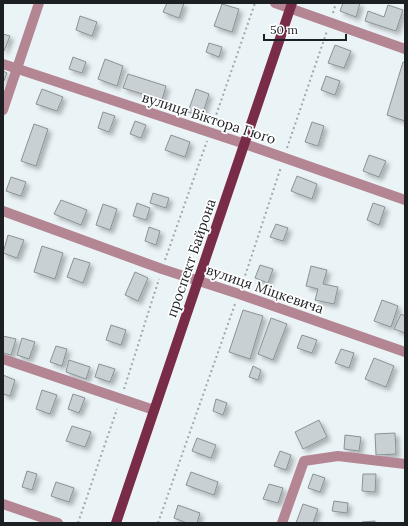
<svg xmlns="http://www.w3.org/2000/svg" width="408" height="526" font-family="Lora,serif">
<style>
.building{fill:#c8d0d3;stroke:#8a9295;filter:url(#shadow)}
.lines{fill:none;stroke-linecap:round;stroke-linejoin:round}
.path{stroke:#a1a7aa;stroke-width:2;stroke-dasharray:2 3;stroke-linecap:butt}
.street{stroke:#b48693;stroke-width:10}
.primary{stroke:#792c48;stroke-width:10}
.labels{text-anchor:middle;stroke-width:3.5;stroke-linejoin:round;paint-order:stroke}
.street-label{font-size:14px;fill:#1d2022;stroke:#fff}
</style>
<defs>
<filter id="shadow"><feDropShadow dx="3.5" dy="3.5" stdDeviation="2" flood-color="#0004"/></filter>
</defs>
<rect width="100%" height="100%" fill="#eaf3f6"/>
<!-- building -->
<g class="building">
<polygon points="167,3 184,3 179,18 163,12"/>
<polygon points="343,3 360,3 356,17 340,11"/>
<polygon points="222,4 239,9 232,32 214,26"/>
<polygon points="388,5 403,10 396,31 365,21 368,11 384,17"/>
<polygon points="80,16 97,22 92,36 76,30"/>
<polygon points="3,34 10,36 4,51 3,50"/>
<polygon points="209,43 222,47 219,57 206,52"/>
<polygon points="335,45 351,51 344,68 328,63"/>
<polygon points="73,57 86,62 82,73 69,69"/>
<polygon points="105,59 123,66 117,86 98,79"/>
<polygon points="403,62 405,63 405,121 387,115"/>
<polygon points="3,71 7,73 3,83"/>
<polygon points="128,74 166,86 162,100 123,88"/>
<polygon points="326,76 340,81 335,95 321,90"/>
<polygon points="42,89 63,97 57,111 36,104"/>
<polygon points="196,89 209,94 202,116 188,112"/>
<polygon points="103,112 115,116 109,132 98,128"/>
<polygon points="135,121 146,125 141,138 130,134"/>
<polygon points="312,122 324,126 318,146 305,142"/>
<polygon points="34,124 48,129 36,166 21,161"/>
<polygon points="171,135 190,142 185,157 165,150"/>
<polygon points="369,155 386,161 379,177 363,171"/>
<polygon points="297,176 317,184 312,199 291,191"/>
<polygon points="11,177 26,182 21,196 6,191"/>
<polygon points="153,193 169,198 166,208 150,203"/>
<polygon points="61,200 87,210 81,225 54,214"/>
<polygon points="137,203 150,208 146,220 133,216"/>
<polygon points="373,203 385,207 379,225 367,220"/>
<polygon points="103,204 117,209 110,230 96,225"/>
<polygon points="276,224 288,228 283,241 270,237"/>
<polygon points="149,227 160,231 156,245 145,241"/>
<polygon points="8,235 24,240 17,258 3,253"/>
<polygon points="42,246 63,253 55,279 34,272"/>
<polygon points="74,258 90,263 83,283 67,277"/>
<polygon points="260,265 273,269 268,283 255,278"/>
<polygon points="311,266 327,270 323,284 338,287 334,304 315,300 318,289 306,286"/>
<polygon points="135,272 148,278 138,301 125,295"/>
<polygon points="382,300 398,306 391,327 374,321"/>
<polygon points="243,310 263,316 250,359 229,352"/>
<polygon points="401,314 405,316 405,333 394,329"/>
<polygon points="271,318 287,324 273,360 258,354"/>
<polygon points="111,325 126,330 121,345 106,340"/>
<polygon points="302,335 317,340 312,353 297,348"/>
<polygon points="3,336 16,339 11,355 3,353"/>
<polygon points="22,338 35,342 29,359 17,355"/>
<polygon points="56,346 67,349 62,366 50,362"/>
<polygon points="341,349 354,353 349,368 335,363"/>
<polygon points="374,358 394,366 386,387 365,379"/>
<polygon points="69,360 90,367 86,379 66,372"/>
<polygon points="99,364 115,369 110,382 95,377"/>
<polygon points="253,366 261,370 258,380 249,377"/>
<polygon points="3,375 15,380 10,396 3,394"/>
<polygon points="42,390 57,395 50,414 36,409"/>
<polygon points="73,394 85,398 79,413 68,409"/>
<polygon points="216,399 227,403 223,415 213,411"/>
<polygon points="319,420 327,437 303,449 295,432"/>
<polygon points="72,426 91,432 85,447 66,441"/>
<polygon points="395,433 396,454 376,455 375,434"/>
<polygon points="345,435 361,437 359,451 344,449"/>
<polygon points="197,438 216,445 211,458 192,451"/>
<polygon points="280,451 291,455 286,470 274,466"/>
<polygon points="27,471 37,474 32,490 22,487"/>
<polygon points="191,472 218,482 214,495 186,485"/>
<polygon points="313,474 325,478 320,492 308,488"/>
<polygon points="363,474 376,474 375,492 362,491"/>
<polygon points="56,482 74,488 69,502 51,496"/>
<polygon points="269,484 283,488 278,503 263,499"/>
<polygon points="334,501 348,503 347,513 332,511"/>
<polygon points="303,504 318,509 313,523 296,523"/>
<polygon points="178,505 200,513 197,523 187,523 174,518"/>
<polygon points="375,521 375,523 362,523 362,522"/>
</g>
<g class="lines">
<!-- path -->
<g class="path">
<polyline points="333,13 336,3"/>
<polyline points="213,124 255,3"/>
<polyline points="287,148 327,31"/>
<polyline points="165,260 207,141"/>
<polyline points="242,285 281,167"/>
<polyline points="124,389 159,279"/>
<polyline points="78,523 117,409"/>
<polyline points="158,523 235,304"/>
</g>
<!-- street -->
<g class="street">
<polyline points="275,3 405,49"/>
<polyline points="3,64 245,144 405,200"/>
<polyline points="3,110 39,3"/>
<polyline points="3,211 162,269 239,294 405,352"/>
<polyline points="3,359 154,410"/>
<polyline points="3,504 58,523"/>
<polyline points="282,523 304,461 338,456 405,464"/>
</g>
<!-- primary -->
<polyline class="primary" points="116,523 292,3"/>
</g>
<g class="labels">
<!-- street labels -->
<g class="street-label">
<text transform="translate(209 118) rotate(18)" y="5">вулиця Віктора Гюґо</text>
<text transform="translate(191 258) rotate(-71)" y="5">проспект Байрона</text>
<text transform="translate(265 289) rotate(19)" y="5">вулиця Міцкевича</text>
</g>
</g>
<!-- border -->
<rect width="408" height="526" fill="none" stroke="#1d2022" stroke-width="8"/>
<!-- scale -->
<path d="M264 34v6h82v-6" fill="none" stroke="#1d2022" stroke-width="2"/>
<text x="270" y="34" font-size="12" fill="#1d2022" stroke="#ffffff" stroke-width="3" paint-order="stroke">50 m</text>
</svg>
